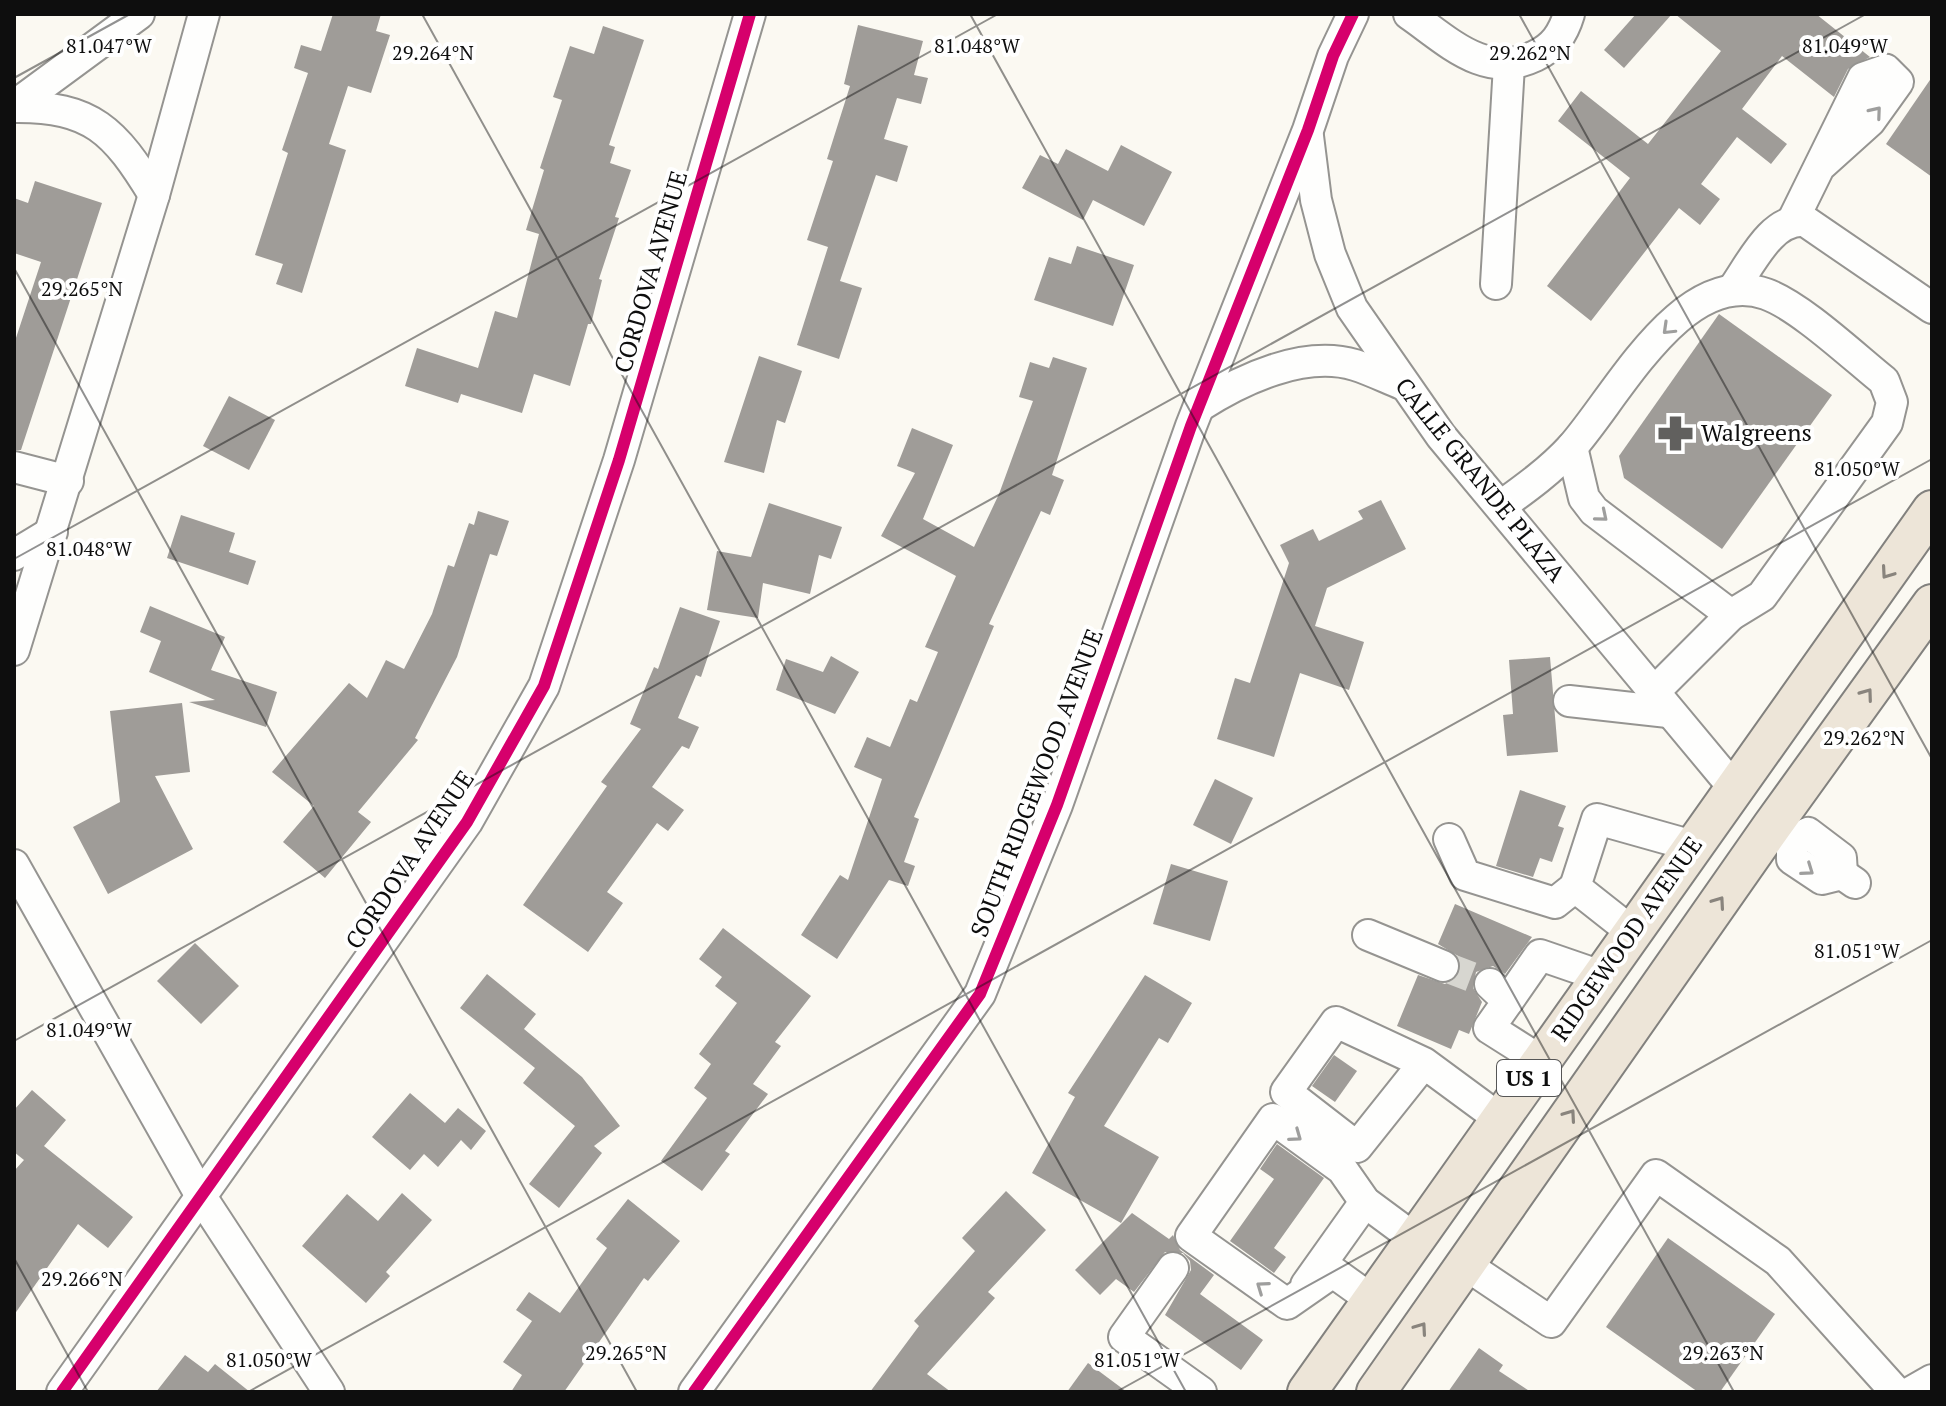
<svg xmlns="http://www.w3.org/2000/svg" width="1946" height="1406" font-family="'PT Serif',serif">
<style>
.building{fill:#9f9c98}
.lines{fill:none;stroke-linecap:round;stroke-linejoin:round}
.minor-tunnel{stroke:#d7d6d0;stroke-width:30;stroke-dasharray:30 15;stroke-linecap:butt}
.minor-casing{stroke:#959491;stroke-width:34}
.major-casing{stroke:#82817e;stroke-width:42}
.minor{stroke:#fefefd;stroke-width:30}
.major{stroke:#ede5d8;stroke-width:38}
.cycleway-casing{stroke:#fff;stroke-width:17}
.cycleway{stroke:#d6006c;stroke-width:12}
.oneway{stroke:#9e9e9d}
.oneway2{stroke:#89847d}
.ticks{fill:none;stroke:#0e0e0e;stroke-width:2;stroke-opacity:0.45}
.labels{text-anchor:middle;stroke-width:8;stroke-linejoin:round;paint-order:stroke}
.shield{fill:#fff;stroke:#565656;stroke-width:2}
.shield-label{font-size:22px;font-weight:bold;fill:#0e0e0e}
.street-label{font-size:24px;fill:#0e0e0e;stroke:#fff}
.poi-label{font-size:24px;fill:#0e0e0e;stroke:#fff;text-anchor:start}
.ticks-label{font-size:20px;text-anchor:middle;fill:#0e0e0e;stroke:#fff;stroke-width:8;stroke-linejoin:round;paint-order:stroke}
</style>
<rect width="100%" height="100%" fill="#fbf9f2"/>
<!-- building -->
<g class="building">
<polygon points="333,14 381,14 376,31 390,35 371,93 348,86 329,144 346,150 302,293 276,284 283,264 255,255 288,153 282,150 308,73 294,68 301,45 321,51"/>
<polygon points="1636,14 1672,14 1624,68 1604,50"/>
<polygon points="1675,14 1816,14 1870,57 1848,69 1834,97 1782,56 1742,109 1787,144 1771,164 1737,137 1701,184 1720,199 1700,225 1679,208 1591,321 1547,286 1630,178 1558,121 1581,91 1648,144 1721,51"/>
<polygon points="858,25 923,41 914,75 928,78 921,104 897,98 884,139 908,146 897,182 876,175 840,281 862,288 839,359 797,345 828,247 807,240 833,161 827,159 850,86 844,84"/>
<polygon points="603,26 644,40 609,145 615,147 610,163 631,170 615,217 619,218 599,279 602,280 591,324 588,324 570,386 534,374 522,413 461,394 458,403 405,386 417,348 478,368 495,311 517,318 539,234 526,230 544,170 540,168 562,100 553,97 570,46 594,54"/>
<polygon points="1932,77 1932,177 1886,144"/>
<polygon points="1121,145 1172,172 1144,226 1093,200 1083,220 1022,188 1040,155 1058,164 1066,149 1108,171"/>
<polygon points="35,181 102,203 21,450 14,450 14,344 41,262 14,253 14,198 28,203"/>
<polygon points="1077,246 1134,265 1113,326 1034,300 1049,257 1071,264"/>
<polygon points="1719,314 1832,395 1722,549 1624,478 1619,456"/>
<polygon points="759,356 802,371 785,423 777,420 764,473 724,462"/>
<polygon points="1053,357 1087,368 1052,475 1064,480 1050,515 1041,511 989,624 994,626 914,817 919,819 904,862 915,866 908,886 889,880 837,959 801,935 840,875 848,880 882,779 854,767 867,737 890,747 910,699 917,702 938,652 925,647 956,576 881,536 915,473 897,466 912,428 953,445 923,519 974,547 999,494 1033,401 1019,397 1030,362 1049,368"/>
<polygon points="229,396 275,420 249,470 203,446"/>
<polygon points="1381,500 1406,549 1327,588 1315,626 1364,642 1349,690 1300,673 1274,757 1217,739 1235,678 1250,683 1289,563 1280,545 1313,529 1319,541 1363,519 1358,511"/>
<polygon points="769,503 842,527 831,559 819,555 810,594 763,583 758,618 707,610 717,551 751,557"/>
<polygon points="478,511 509,521 497,556 490,554 457,657 415,738 418,740 358,812 371,822 325,878 283,842 314,806 272,772 349,683 367,698 386,660 404,669 432,614 448,565 454,567 469,523 474,525"/>
<polygon points="181,515 235,533 229,552 256,561 248,585 167,558"/>
<polygon points="150,606 225,637 211,670 277,692 266,727 189,702 215,700 149,672 161,641 140,632"/>
<polygon points="680,607 720,621 701,677 696,675 678,718 699,727 689,749 682,746 652,787 684,810 668,831 657,823 607,892 623,903 588,952 523,905 607,786 601,782 641,729 630,724 654,667 658,669"/>
<polygon points="831,656 859,672 835,714 776,690 786,659 823,672"/>
<polygon points="1550,657 1558,752 1507,756 1503,715 1513,714 1509,660"/>
<polygon points="182,703 190,772 155,776 193,849 108,894 73,827 120,802 110,711"/>
<polygon points="1215,779 1253,798 1231,844 1193,825"/>
<polygon points="1520,790 1566,806 1558,826 1564,828 1552,862 1540,858 1533,877 1496,866"/>
<polygon points="1171,864 1228,881 1210,941 1153,924"/>
<polygon points="1455,904 1532,937 1505,974 1493,966 1476,972 1473,988 1482,1002 1469,1034 1459,1030 1451,1049 1397,1026 1418,975 1445,984 1459,974 1458,956 1438,944"/>
<polygon points="723,928 811,996 775,1042 781,1046 753,1084 768,1094 725,1151 730,1154 702,1191 661,1161 707,1098 694,1088 711,1064 699,1054 737,1003 715,986 722,977 699,959"/>
<polygon points="195,943 239,986 201,1024 157,981"/>
<polygon points="487,974 536,1014 524,1029 582,1077 620,1126 594,1146 602,1153 559,1208 529,1184 575,1126 523,1083 535,1068 460,1008"/>
<polygon points="1145,975 1192,1003 1168,1043 1159,1038 1104,1126 1159,1157 1121,1223 1032,1173 1075,1097 1068,1093"/>
<polygon points="1334,1055 1357,1071 1335,1102 1312,1086"/>
<polygon points="32,1090 66,1120 44,1146 133,1217 108,1248 78,1224 14,1315 14,1171 24,1160 14,1152 14,1110"/>
<polygon points="410,1093 445,1123 458,1108 486,1131 471,1150 461,1140 438,1167 424,1154 410,1170 372,1137"/>
<polygon points="1277,1144 1324,1178 1274,1248 1286,1257 1274,1273 1230,1241 1274,1179 1260,1169"/>
<polygon points="1006,1191 1046,1230 988,1292 995,1298 927,1374 951,1392 870,1392 919,1326 914,1321 975,1251 962,1238"/>
<polygon points="402,1193 432,1220 386,1272 390,1276 366,1303 302,1246 347,1194 378,1221"/>
<polygon points="628,1199 680,1241 648,1281 644,1278 564,1392 511,1392 522,1375 503,1362 532,1321 516,1310 529,1292 560,1313 607,1248 596,1239"/>
<polygon points="1132,1213 1169,1239 1173,1235 1180,1250 1214,1275 1200,1294 1263,1340 1241,1370 1165,1315 1191,1270 1190,1261 1183,1253 1165,1252 1134,1292 1116,1279 1100,1295 1075,1270"/>
<polygon points="1668,1238 1775,1314 1720,1392 1698,1392 1606,1327"/>
<polygon points="1479,1348 1503,1365 1499,1371 1531,1392 1448,1392"/>
<polygon points="185,1355 208,1372 215,1364 250,1392 156,1392"/>
<polygon points="1088,1363 1127,1392 1067,1392"/>
</g>
<g class="lines">
<!-- minor-tunnel -->
<polyline class="minor-tunnel" points="1443,966 1490,984"/>
<defs>
<g id="minor">
<path d="M1409,14C1448,41 1485,80 1535,56C1554,47 1563,34 1569,14"/>
<polyline points="14,106 139,14"/>
<path d="M14,107C92,106 115,131 154,195"/>
<polyline points="1308,136 1316,200 1330,254 1352,308 1441,436 1734,788"/>
<polyline points="1793,220 1863,78 1886,70 1898,82 1870,121 1820,166"/>
<polyline points="1496,284 1509,65"/>
<path d="M1733,289C1751,264 1771,218 1805,221L1932,308"/>
<path d="M1200,406C1242,379 1304,350 1355,365C1371,370 1387,378 1402,384"/>
<polyline points="1572,447 1584,498 1594,511 1731,615"/>
<polyline points="14,467 68,481"/>
<path d="M1501,506C1526,488 1551,470 1572,447C1618,395 1683,265 1766,294C1800,306 1854,357 1884,381L1892,402L1887,423L1762,596L1731,615L1652,694"/>
<polyline points="14,555 52,532"/>
<polyline points="14,650 154,195 204,14"/>
<polyline points="1569,701 1668,712"/>
<polyline points="1449,839 1465,875 1555,903 1575,887"/>
<polyline points="1792,840 1792,859 1822,879 1842,874 1855,883"/>
<polyline points="1792,840 1808,833 1841,858 1842,874"/>
<polyline points="14,865 202,1198 329,1392"/>
<polyline points="1632,932 1575,887 1597,819 1693,846"/>
<polyline points="1368,935 1443,966"/>
<polyline points="1490,984 1508,1001 1489,1028 1541,1061"/>
<polyline points="1508,1001 1540,955 1601,976"/>
<polyline points="1424,1063 1336,1022 1286,1092 1357,1147 1424,1063 1500,1119"/>
<polyline points="1466,1265 1551,1322 1656,1175 1778,1261 1896,1392"/>
<polyline points="1173,1268 1124,1337 1201,1392"/>
<polyline points="1306,1285 1365,1202"/>
<polyline points="1372,1300 1333,1272 1287,1304 1191,1236 1273,1119 1342,1169 1365,1202 1415,1239"/>
<polyline points="62,1392 467,822 544,686 619,460 750,14"/>
<polyline points="694,1392 980,994 1057,805 1191,426 1308,130 1333,56 1353,14"/>
<polyline points="1911,1392 1932,1380"/>
</g>
<g id="major">
<polyline points="1307,1392 1932,510"/>
<polyline points="1376,1392 1772,826 1932,604"/>
</g>
</defs>
<!-- minor casing -->
<use href="#minor" class="minor-casing"/>
<!-- major casing -->
<use href="#major" class="major-casing"/>
<!-- minor -->
<use href="#minor" class="minor"/>
<!-- major -->
<use href="#major" class="major"/>
<defs>
<g id="cycleway">
<polyline points="62,1392 467,822 544,686 619,460 750,14"/>
<polyline points="694,1392 980,994 1057,805 1191,426 1308,130 1333,56 1353,14"/>
</g>
</defs>
<!-- cycleway casing -->
<use href="#cycleway" class="cycleway-casing"/>
<!-- cycleway -->
<use href="#cycleway" class="cycleway"/>
</g>
<!-- one-way arrows -->
<defs><path id="oneway-chevron" d="M-2-3.5L2.5 0L-2 3.5" fill="none" stroke-width="1.6" stroke-linecap="round" stroke-linejoin="round" transform="scale(2)"/></defs>
<g class="oneway">
<use href="#oneway-chevron" transform="translate(1876 112) rotate(-50)"/>
<use href="#oneway-chevron" transform="translate(1668 329) rotate(136)"/>
<use href="#oneway-chevron" transform="translate(1602 516) rotate(40)"/>
<use href="#oneway-chevron" transform="translate(1808 870) rotate(35)"/>
<use href="#oneway-chevron" transform="translate(1296 1136) rotate(36)"/>
<use href="#oneway-chevron" transform="translate(1262 1287) rotate(-145)"/>
</g>
<g class="oneway2">
<use href="#oneway-chevron" transform="translate(1887 573) rotate(125)"/>
<use href="#oneway-chevron" transform="translate(1867 694) rotate(-54)"/>
<use href="#oneway-chevron" transform="translate(1719 902) rotate(-55)"/>
<use href="#oneway-chevron" transform="translate(1570 1115) rotate(-55)"/>
<use href="#oneway-chevron" transform="translate(1421 1328) rotate(-55)"/>
</g>
<!-- ticks -->
<path class="ticks" d="M422,14L1186,1392M970,14L1734,1392M1519,14L1932,759M14,78L130,14M14,268L637,1392M14,559L998,14M14,1041L1866,14M14,1258L88,1392M248,1392L1932,459M1116,1392L1932,940"/>
<!-- icons -->
<defs>
<symbol id="pharmacy-bare" viewBox="-9 -9 18 18"><path d="M-2-6h4v4h4v4h-4v4h-4v-4h-4v-4h4Z" fill="#61605e" stroke="#fff" stroke-width="2.5" paint-order="stroke"/></symbol>
</defs>
<g fill-rule="evenodd">
<use href="#pharmacy-bare" x="1650" y="408" width="51" height="51"/>
</g>
<g class="labels">
<!-- shield labels -->
<rect class="shield" x="1497" y="1060" width="64" height="36" rx="6"/>
<g class="shield-label">
<text x="1529" y="1086">US 1</text>
</g>
<!-- street labels -->
<g class="street-label">
<text transform="translate(651 272) rotate(-74)" y="8">CORDOVA AVENUE</text>
<text transform="translate(1480 480) rotate(51)" y="8">CALLE GRANDE PLAZA</text>
<text transform="translate(1037 783) rotate(-69)" y="8">SOUTH RIDGEWOOD AVENUE</text>
<text transform="translate(410 860) rotate(-56)" y="8">CORDOVA AVENUE</text>
<text transform="translate(1627 939) rotate(-55)" y="8">RIDGEWOOD AVENUE</text>
</g>
<!-- poi labels -->
<g class="poi-label">
<text x="1701" y="441">Walgreens</text>
</g>
</g>
<g class="ticks-label">
<text x="109" y="53">81.047°W</text>
<text x="977" y="53">81.048°W</text>
<text x="1845" y="53">81.049°W</text>
<text x="433" y="60">29.264°N</text>
<text x="1530" y="60">29.262°N</text>
<text x="82" y="296">29.265°N</text>
<text x="1857" y="476">81.050°W</text>
<text x="89" y="556">81.048°W</text>
<text x="1864" y="745">29.262°N</text>
<text x="1857" y="958">81.051°W</text>
<text x="89" y="1037">81.049°W</text>
<text x="82" y="1286">29.266°N</text>
<text x="626" y="1360">29.265°N</text>
<text x="1723" y="1360">29.263°N</text>
<text x="269" y="1367">81.050°W</text>
<text x="1137" y="1367">81.051°W</text>
</g>
<!-- border -->
<rect width="1946" height="1406" fill="none" stroke="#0e0e0e" stroke-width="32"/>
</svg>
